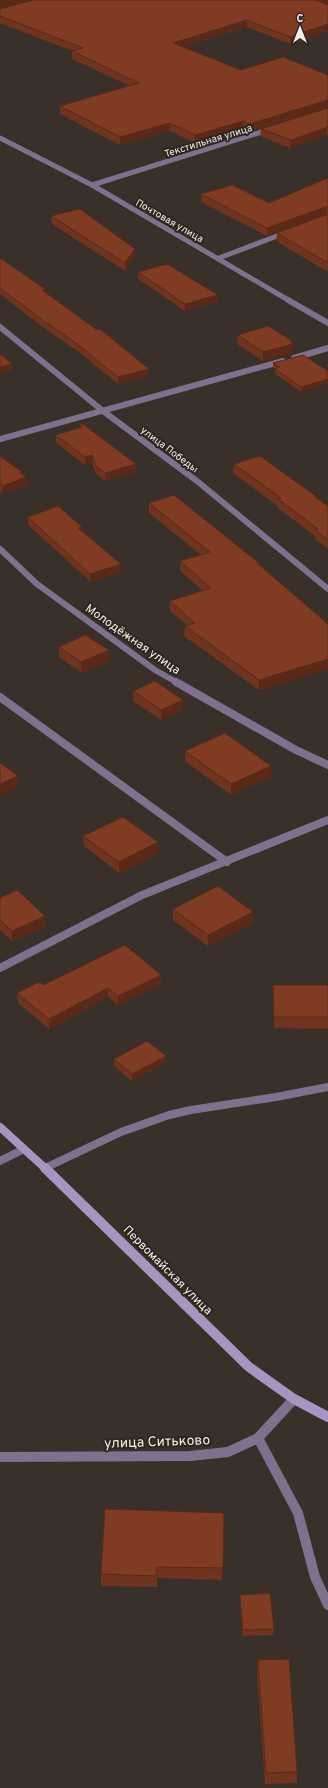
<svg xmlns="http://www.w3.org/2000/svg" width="328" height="1788" font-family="Overpass,sans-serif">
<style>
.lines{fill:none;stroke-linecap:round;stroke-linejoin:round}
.service-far1{stroke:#7f718d;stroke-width:8}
.service{stroke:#7f718d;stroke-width:10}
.minor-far3{stroke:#7f718d;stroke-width:5}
.minor-far2{stroke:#7f718d;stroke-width:6}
.minor-far1{stroke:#7f718d;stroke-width:8}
.minor{stroke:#7f718d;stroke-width:10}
.tertiary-far1{stroke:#7f718d;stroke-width:5}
.tertiary{stroke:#7f718d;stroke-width:6}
.secondary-far1{stroke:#a993c0;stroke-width:8}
.secondary{stroke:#a993c0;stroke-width:10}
.wall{fill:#6e341d}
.shaded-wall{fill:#5a2a18}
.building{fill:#803c22;stroke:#5a2a18}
.labels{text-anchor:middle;stroke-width:4;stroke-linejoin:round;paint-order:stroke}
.far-street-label{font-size:10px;fill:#f2ede8;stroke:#2f271f}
.street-label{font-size:12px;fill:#f2ede8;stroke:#2f271f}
.near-street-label{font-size:14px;fill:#f2ede8;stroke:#2f271f}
</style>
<rect width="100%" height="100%" fill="#393129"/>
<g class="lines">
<!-- service-far1 -->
<polyline class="service-far1" points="0,1161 24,1149"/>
<!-- service -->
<polyline class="service" points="258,1438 298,1513 315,1577 328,1605"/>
<!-- minor-far3 -->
<g class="minor-far3">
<polyline points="92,185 271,129"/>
<polyline points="219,258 285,233"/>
</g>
<!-- minor-far2 -->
<g class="minor-far2">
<polyline points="0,327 103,411 197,481 328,589"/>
<polyline points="294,358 328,348"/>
<polyline points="0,439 283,361"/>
<polyline points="0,549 37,584 155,670 178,683"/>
</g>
<!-- minor-far1 -->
<g class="minor-far1">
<polyline points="176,682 296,750 328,765"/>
<polyline points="0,697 227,862"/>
<polyline points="0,968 142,895 328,820"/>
<polyline points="45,1168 121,1132 169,1115 191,1110 276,1097 328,1087"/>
</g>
<!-- minor -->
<polyline class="minor" points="0,1457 190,1456 228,1452 258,1438 294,1399"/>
<!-- tertiary-far1 -->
<polyline class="tertiary-far1" points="0,138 92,185 290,301"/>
<!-- tertiary -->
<polyline class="tertiary" points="288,300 328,323"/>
<!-- secondary-far1 -->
<polyline class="secondary-far1" points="0,1127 46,1169"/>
<!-- secondary -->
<polyline class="secondary" points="45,1168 249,1367 294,1399 328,1417"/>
</g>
<!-- wall -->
<g class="wall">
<polygon points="327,4 328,5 328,31 290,44 247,27 183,47 241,70 328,75 328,107 249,132 242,129 195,143 170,131 120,145 60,114 60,106 130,86 72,59 72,51 0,23 0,9"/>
<polygon points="328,108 328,135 327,135 290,148 260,136 261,129"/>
<polygon points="328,178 328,272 276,241 277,233 328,214 267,236 201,202 201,194 269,203"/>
<polygon points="51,216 135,249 135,256 125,271 52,224"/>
<polygon points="0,258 45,292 149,369 149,376 118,384 80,353 40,325 0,294"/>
<polygon points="138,272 218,295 218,302 185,311 138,279"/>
<polygon points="238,335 291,343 292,353 263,361 237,344"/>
<polygon points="303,355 301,392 275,374 275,369 273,368 273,363"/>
<polygon points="80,422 136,472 105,481 96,474 92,463 85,465 56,443 56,435 80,428"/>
<polygon points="0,456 22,472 22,474 27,485 2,493 0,491"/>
<polygon points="234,464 317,499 328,506 328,549 315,539 315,536 278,508 278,506 233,473"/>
<polygon points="149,503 259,563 259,565 328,624 328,669 259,690 184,636 185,626 187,625 170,611 170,601 202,590 180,571 180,561 201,555 149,513"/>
<polygon points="28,517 82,531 121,564 121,572 91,582 28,525"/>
<polygon points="59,647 109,661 82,673 59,657"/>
<polygon points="133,691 183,710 161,720 133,701"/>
<polygon points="185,751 271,766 271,777 231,795 185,761"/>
<polygon points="83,836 158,842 158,853 119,873 84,846"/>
<polygon points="0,898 45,916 45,927 12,941 0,930"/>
<polygon points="173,909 253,912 253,923 208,946 173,920"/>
<polygon points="161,975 161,984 118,1005 108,997 49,1029 18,1003 17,993 43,985"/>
<polygon points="273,985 328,985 328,1029 274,1028"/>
<polygon points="114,1059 166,1063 132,1081 114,1066"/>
<polygon points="224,1513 222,1580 157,1578 157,1587 101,1586 101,1574"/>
<polygon points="240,1595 274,1629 273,1635 243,1636 240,1602"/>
<polygon points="258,1660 297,1772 297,1783 265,1784 257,1671"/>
</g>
<!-- shaded-wall -->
<g class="shaded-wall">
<polygon points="5,0 30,0 0,9 0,2"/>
<polygon points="316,0 328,0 328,4 316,8"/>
<polygon points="247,20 247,27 173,50 173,43"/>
<polygon points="328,24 328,31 290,44 290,37"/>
<polygon points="328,100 328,107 249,132 249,124"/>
<polygon points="243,121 242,129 195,143 195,135"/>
<polygon points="170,123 170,131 120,145 120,137"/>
<polygon points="327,127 327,135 290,148 291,140"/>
<polygon points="327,206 327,214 267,236 267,228"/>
<polygon points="135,249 135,256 125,271 125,263"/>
<polygon points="218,295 218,302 185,311 185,304"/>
<polygon points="292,341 291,344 293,344 292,353 263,361 263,352"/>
<polygon points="12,364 12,371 0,374 0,367"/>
<polygon points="149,369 149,376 118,384 118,377"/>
<polygon points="328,379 328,384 301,392 301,387"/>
<polygon points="92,455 92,463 85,465 85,457"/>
<polygon points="136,464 136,472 105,481 105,473"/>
<polygon points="22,472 22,479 26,477 27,485 2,493 2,486 20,473"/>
<polygon points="82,527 82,535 78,528"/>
<polygon points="121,564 121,572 91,582 90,574"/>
<polygon points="109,650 109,661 82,673 81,662"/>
<polygon points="328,659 328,669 259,690 259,680"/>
<polygon points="183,700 183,710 161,720 161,710"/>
<polygon points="271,766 271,777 231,795 231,784"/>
<polygon points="18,776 18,787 0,795 0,784"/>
<polygon points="158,842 158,853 119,873 119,862"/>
<polygon points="253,912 253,923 208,946 208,935"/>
<polygon points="45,916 45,927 12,941 12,931"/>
<polygon points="161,975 161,984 118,1005 118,996"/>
<polygon points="108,988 108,997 49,1029 49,1019"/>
<polygon points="166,1056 166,1063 132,1081 132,1074"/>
</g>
<!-- building -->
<g class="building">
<polygon points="33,0 318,0 316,0 328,5 328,24 290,37 247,20 173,43 241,70 283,57 328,75 328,100 249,124 243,121 195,135 170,123 120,137 60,106 139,83 72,51 83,48 0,16 0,9"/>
<polygon points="328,108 328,127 291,140 261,129"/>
<polygon points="328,178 328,206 267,228 201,194 232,185 269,203"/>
<polygon points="80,209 135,249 125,263 51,216"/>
<polygon points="328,214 328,263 277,233"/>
<polygon points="0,258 45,289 42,290 97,330 100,329 149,369 118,377 80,346 40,318 0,288"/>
<polygon points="167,264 218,295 185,304 138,272"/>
<polygon points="268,326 292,341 290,342 293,344 263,352 238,335"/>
<polygon points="0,354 12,364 0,367"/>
<polygon points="303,355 328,371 328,379 301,387 275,369 280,367 273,363"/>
<polygon points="80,422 136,464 105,473 96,466 92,455 85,457 56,435 82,427"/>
<polygon points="0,456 22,472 20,473 26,477 2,486 0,484"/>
<polygon points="260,456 317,497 315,497 328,506 328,540 315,530 318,529 278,499 281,498 234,464"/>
<polygon points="174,495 259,563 257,563 328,624 328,659 259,680 185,626 195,623 170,601 211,588 180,561 210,552 149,503"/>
<polygon points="58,506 82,527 78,528 121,564 90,574 28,517"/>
<polygon points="85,635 109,650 81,662 59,647"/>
<polygon points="155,681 183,700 161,710 133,691"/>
<polygon points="225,733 271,766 231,784 185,751"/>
<polygon points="0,763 18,776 0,784"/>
<polygon points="123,817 158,842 119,862 83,836"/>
<polygon points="218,886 253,912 208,935 173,909"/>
<polygon points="17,890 45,916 12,931 0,920 0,898"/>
<polygon points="125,945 161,975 118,996 108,988 49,1019 17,993 39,982 43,985"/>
<polygon points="273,985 328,985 328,1017 274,1017"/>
<polygon points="147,1041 166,1056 132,1074 114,1059"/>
<polygon points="105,1509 224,1513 223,1568 157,1567 157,1576 101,1574"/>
<polygon points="270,1593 274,1629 243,1630 240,1595"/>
<polygon points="289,1659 297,1772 266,1773 258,1660"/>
</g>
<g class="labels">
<!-- far-street labels -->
<g class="far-street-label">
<text transform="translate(208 140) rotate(-17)" y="4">Текстильная улица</text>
<text transform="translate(170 220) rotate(30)" y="4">Почтовая улица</text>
<text transform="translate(170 449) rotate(37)" y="4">улица Победы</text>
</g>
<!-- street labels -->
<g class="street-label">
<text transform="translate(133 639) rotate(35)" y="4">Молодёжная улица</text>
<text transform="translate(168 1270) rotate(45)" y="4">Первомайская улица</text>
</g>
<!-- near-street labels -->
<g class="near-street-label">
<text transform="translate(157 1441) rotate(-2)" y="5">улица Ситьково</text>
</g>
</g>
<!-- north arrow -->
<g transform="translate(300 28)" stroke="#2f271f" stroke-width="3" paint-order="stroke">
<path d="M0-3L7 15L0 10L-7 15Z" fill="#f2ede8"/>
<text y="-6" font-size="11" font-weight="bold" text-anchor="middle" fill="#f2ede8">С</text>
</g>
</svg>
